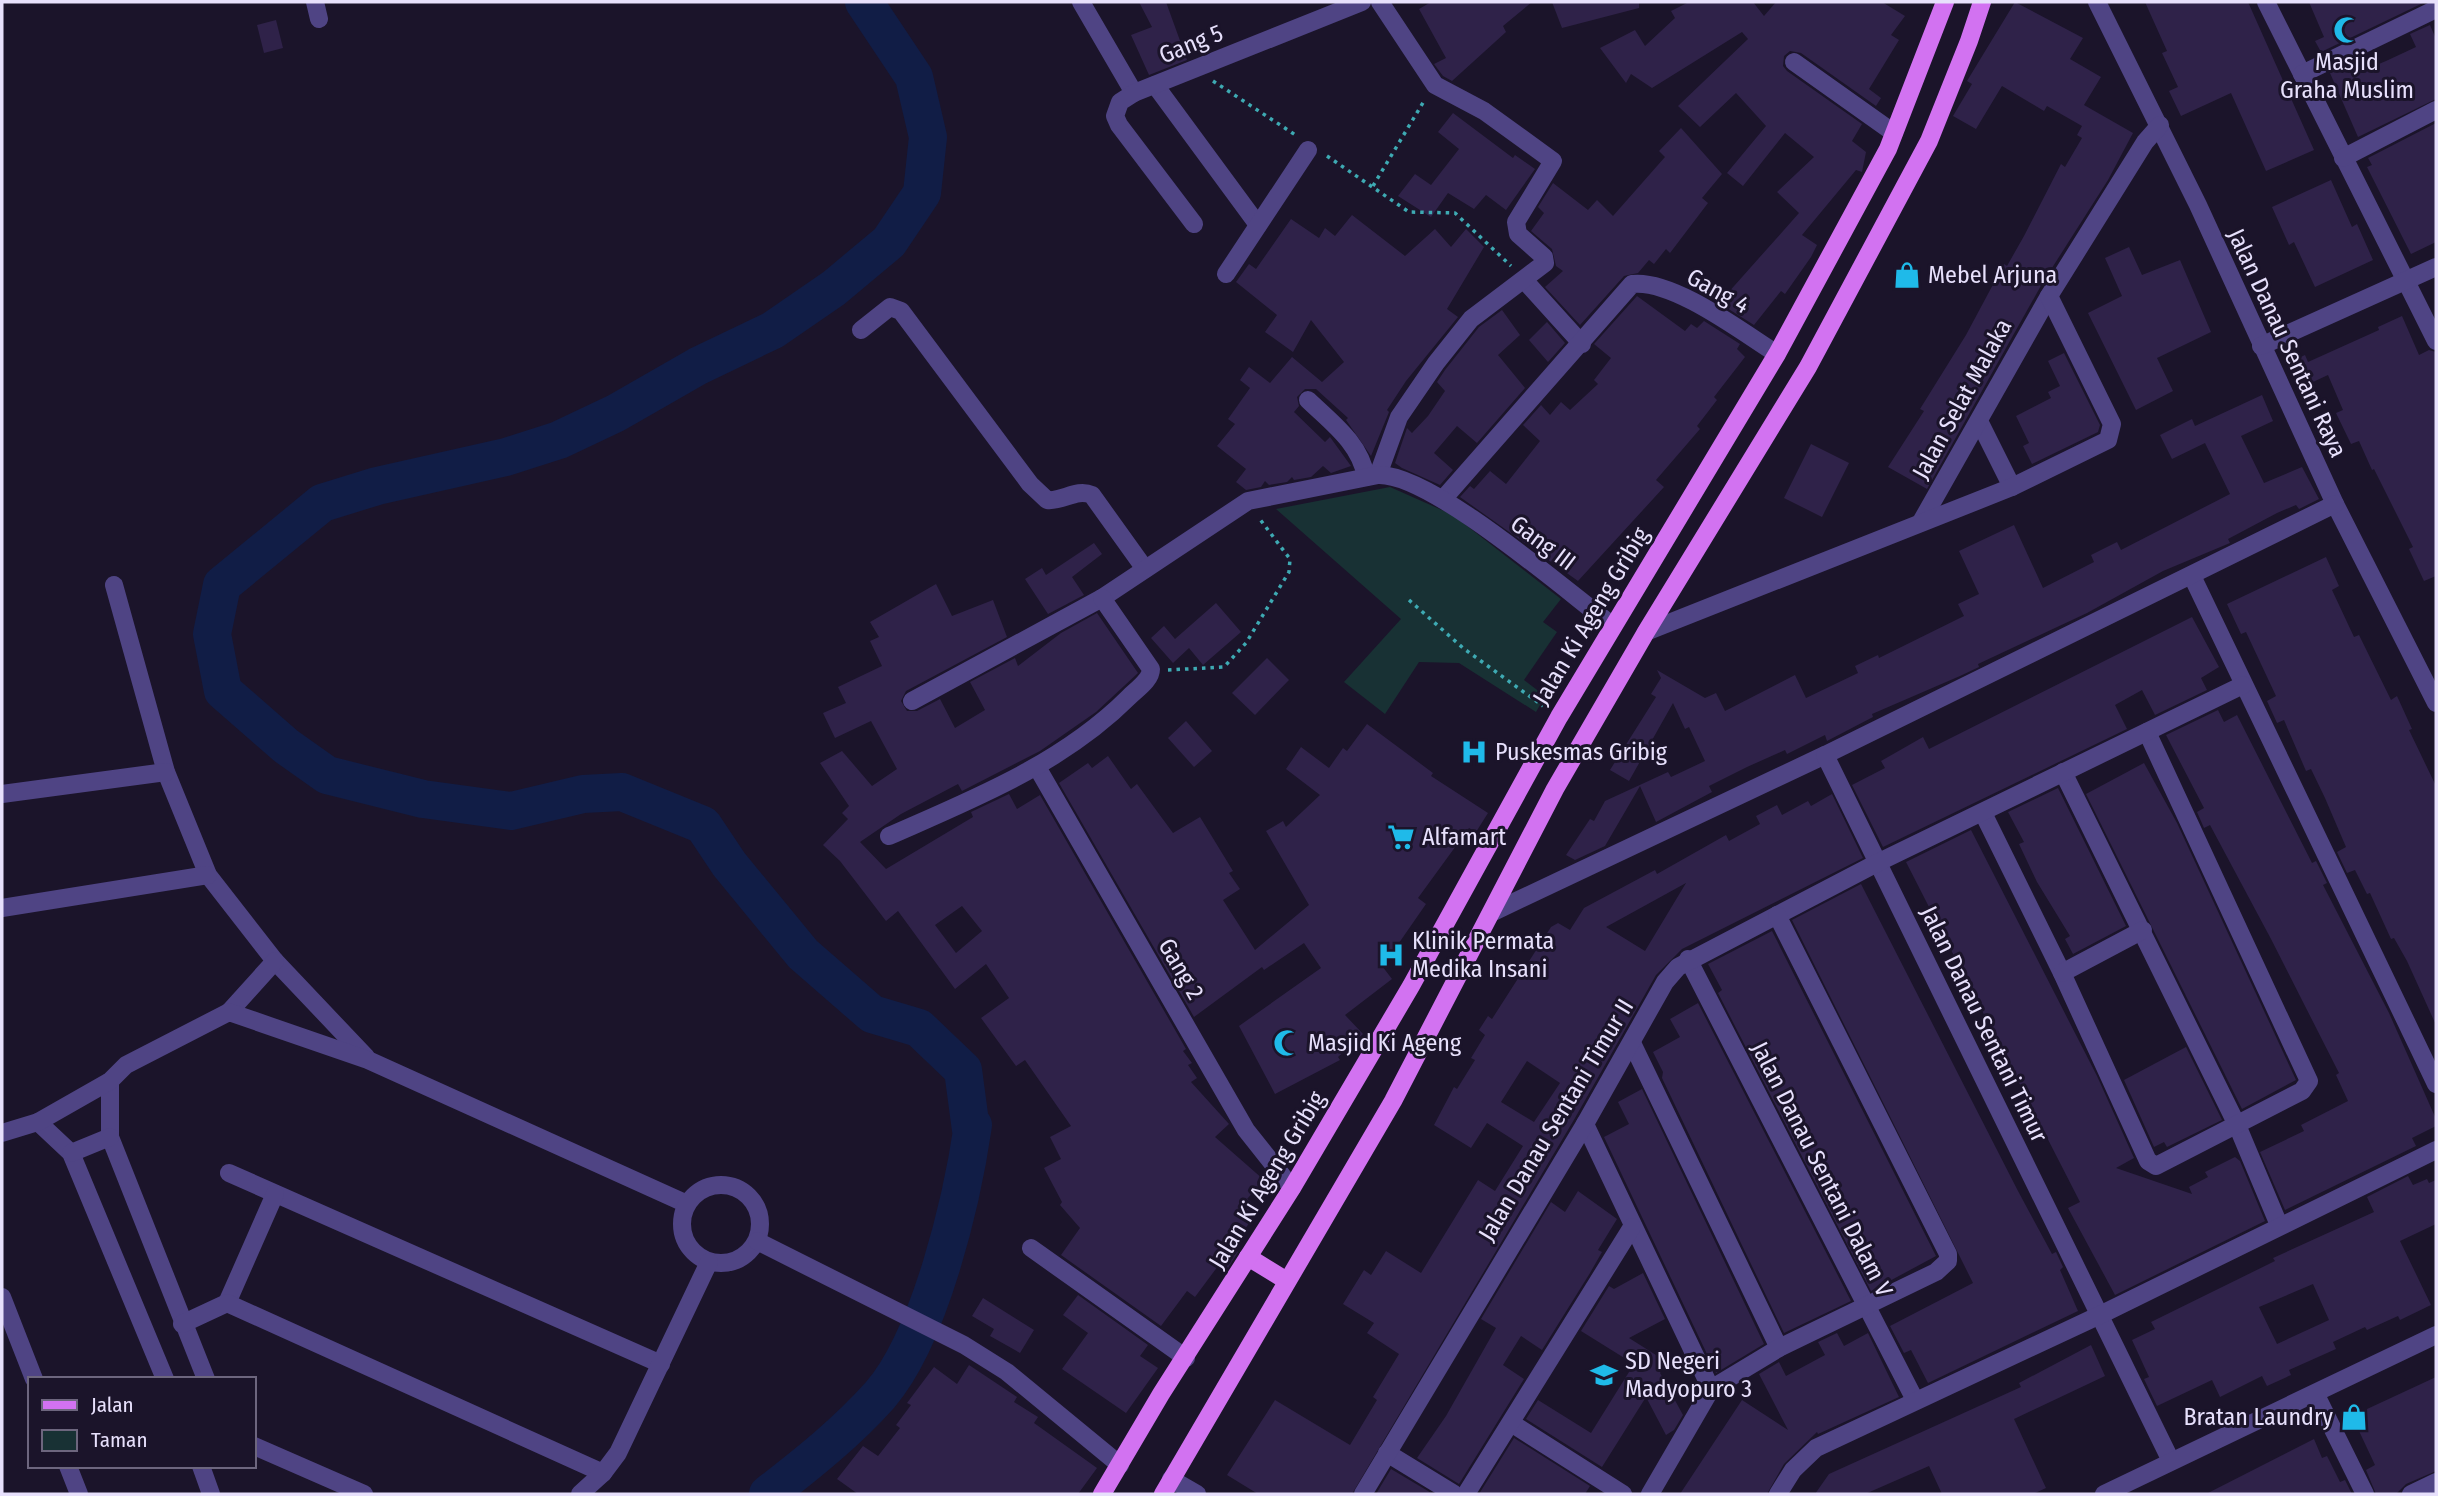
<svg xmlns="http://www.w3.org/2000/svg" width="2438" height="1496" font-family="'Fira Sans Condensed',sans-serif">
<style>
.green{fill:#183134}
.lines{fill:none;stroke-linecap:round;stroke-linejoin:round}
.river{stroke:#111d46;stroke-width:38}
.building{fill:#2f2249;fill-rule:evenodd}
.path{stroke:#3eaab3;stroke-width:3.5;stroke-dasharray:3.5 5;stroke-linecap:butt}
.minor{stroke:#4f4484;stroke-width:18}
.major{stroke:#d272f1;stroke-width:18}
.labels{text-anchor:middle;stroke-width:6;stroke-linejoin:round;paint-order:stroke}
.street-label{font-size:24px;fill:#e7e0fc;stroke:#1b142a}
.poi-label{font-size:24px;fill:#e7e0fc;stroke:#1b142a;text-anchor:start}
</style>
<rect width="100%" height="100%" fill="#1b142a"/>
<!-- green -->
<polygon class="green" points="1390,487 1453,515 1561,599 1543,622 1557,632 1524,680 1545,696 1536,712 1459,663 1419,662 1385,714 1344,682 1401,619 1276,509"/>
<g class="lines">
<!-- river -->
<path class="river" d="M768,1494C807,1464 847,1432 880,1395C930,1337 962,1201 973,1125L971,1130L963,1070L919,1028L872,1014L803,954L729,864L703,825L622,792L583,794L511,811L423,799L327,775L286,746L223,691L212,634L222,585L322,503L377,486L506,457L559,440L616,413L698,366L773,330L834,288L889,242L922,193L928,137L914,77L864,2"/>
</g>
<!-- building -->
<g class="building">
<polygon points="1139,2 1166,2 1187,60 1149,75 1131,35 1152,27"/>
<polygon points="1431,2 1532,2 1503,26 1506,32 1452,81 1443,76 1434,64 1446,58 1419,9"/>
<polygon points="1552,2 1639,2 1639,8 1562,28"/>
<polygon points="1689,2 1753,2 1764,16 1776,2 1882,2 1905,16 1891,35 1899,40 1869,89 1881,98 1876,106 1801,53 1790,51 1784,56 1783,66 1787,71 1862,124 1852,141 1866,152 1862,172 1856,170 1802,235 1817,245 1811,257 1785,294 1781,291 1754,325 1719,303 1799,213 1777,192 1814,157 1785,133 1743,186 1727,173 1766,126 1736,93 1700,127 1678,106 1748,39 1742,32 1652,88 1631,74 1626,83 1600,48 1635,30 1645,46 1675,18 1671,11"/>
<polygon points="2015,2 2083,38 2070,59 2101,77 2084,105 2133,133 2108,180 2043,282 1927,489 1888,467 1924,411 1920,409 1966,335 2004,264 2007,266 2024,236 2061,164 2065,167 2082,138 2077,135 2082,126 2047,106 2044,111 2002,86 1976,129 1953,116 1972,84 1967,81"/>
<polygon points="2145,2 2248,2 2314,150 2266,171 2231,93 2181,116 2169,91 2178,87 2162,53 2167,51"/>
<polygon points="2309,2 2425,2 2321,52 2315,41 2324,37"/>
<polygon points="276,20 283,48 264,53 257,25"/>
<polygon points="2430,25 2436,39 2436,99 2358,137 2330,73 2357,60 2362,71 2386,61 2416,47 2410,34"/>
<polygon points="1453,113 1513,158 1515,155 1535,169 1506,210 1486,195 1474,209 1448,193 1431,217 1398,196 1415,174 1431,185 1459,149 1438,132"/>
<polygon points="2436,123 2436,242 2411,254 2367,167 2372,165 2368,158"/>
<polygon points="1681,128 1722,174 1702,198 1708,203 1670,253 1666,249 1654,264 1649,260 1638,273 1624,276 1580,325 1545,287 1563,271 1556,266 1552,249 1531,231 1544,213 1538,207 1553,183 1588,210 1597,200 1613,216 1665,157 1659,151"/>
<polygon points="2331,180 2352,227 2357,224 2373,260 2315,287 2294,242 2289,245 2272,207"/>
<polygon points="1352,215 1405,256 1435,229 1451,247 1466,229 1484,247 1447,309 1458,317 1406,381 1387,410 1389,412 1371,456 1346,420 1348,418 1316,389 1305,389 1297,397 1299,406 1294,412 1325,442 1330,437 1351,466 1331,473 1323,466 1311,477 1294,480 1292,477 1287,482 1269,485 1265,481 1261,487 1246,490 1236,482 1246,469 1217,446 1235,424 1228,419 1250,388 1240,380 1249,367 1270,383 1292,357 1322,382 1344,362 1311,320 1293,352 1265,332 1277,315 1236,282 1249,264 1256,269 1291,219 1319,238 1325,228 1335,236"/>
<polygon points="2129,247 2142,275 2180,260 2211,332 2157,358 2173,391 2136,410 2088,313 2122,296 2105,258"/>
<polygon points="1637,296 1685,331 1691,324 1697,328 1704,321 1740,344 1737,349 1745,357 1714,397 1717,400 1697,426 1700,429 1656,480 1664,487 1578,581 1460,497 1470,486 1474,489 1490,471 1506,484 1540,441 1523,425 1541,405 1550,415 1561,402 1570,410 1598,384 1594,380 1611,358 1594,344"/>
<polygon points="1502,310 1520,335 1498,355 1525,388 1477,443 1457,426 1434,453 1453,470 1440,485 1402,468 1395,463 1407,428 1412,433 1428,416 1445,391 1437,382 1445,370 1479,327"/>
<polygon points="2402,316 2419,355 2429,350 2436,352 2436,576 2424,581 2409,549 2413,547 2374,469 2372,470 2359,441 2351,444 2336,413 2343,410 2328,375 2300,388 2288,363 2305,355 2308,362 2379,330 2378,327"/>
<polygon points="1547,322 1565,343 1548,362 1529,340"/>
<polygon points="2064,353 2100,425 2098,432 2032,464 2023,446 2029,443 2016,416 2051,398 2048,392 2060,386 2048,361"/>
<polygon points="2262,395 2273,421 2241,436 2264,483 2302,467 2319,499 2299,509 2296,505 2277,513 2228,539 2230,543 2163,571 2087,613 1978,664 1979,667 1960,676 1872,714 1873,717 1827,741 1825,735 1787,754 1785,750 1747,767 1709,786 1712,792 1656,822 1640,786 1605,846 1575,860 1566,855 1590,819 1594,821 1605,801 1668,772 1671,777 1705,761 1689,727 1685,729 1673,703 1629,781 1610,770 1656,697 1651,694 1661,678 1657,670 1705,698 1716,693 1725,711 1795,675 1806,698 1858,673 1855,666 1878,655 1879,658 1964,616 1958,604 1979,594 1959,551 2014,525 2043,588 2094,562 2091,555 2117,542 2121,550 2230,494 2205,443 2172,459 2160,435 2192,419 2195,426"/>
<polygon points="1811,444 1849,463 1822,517 1784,498"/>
<polygon points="1094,543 1102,554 1072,577 1084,595 1048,614 1025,579 1042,568 1046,575"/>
<polygon points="2326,557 2339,586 2332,590 2354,637 2359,635 2391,700 2397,696 2412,729 2409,730 2436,786 2436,1025 2407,961 2394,938 2391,939 2370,893 2367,894 2355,870 2347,873 2337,852 2346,847 2325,798 2311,769 2306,771 2284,720 2277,723 2267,701 2276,696 2246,632 2241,634 2227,604"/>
<path d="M936,584L952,616L993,600L1007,637L906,691L901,701L907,711H917L940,699L955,728L985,710L970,682L1015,658L1018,666L1061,633L1097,613L1138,673L1096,712L1040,751L962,791L958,784L901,814L860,842L886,869L973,817L971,812L1009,794L1017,809L1040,795L1186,1049L1183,1051L1192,1063L1188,1065L1197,1078L1191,1082L1229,1124L1215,1137L1264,1180L1247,1199L1260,1208L1232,1247L1238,1252L1228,1268L1221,1262L1195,1297L1187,1291L1161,1326L1061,1255L1080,1228L1060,1205L1062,1202L1044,1168L1061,1159L1050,1137L1071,1126L1025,1060L1016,1066L981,1018L1009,998L986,964L955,989L898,911L886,921L840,861L823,845L848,819L842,813L849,806L820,763L842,751L872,786L897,769L871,721L835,738L823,713L846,703L838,687L882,666L870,641L879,637L870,622ZM962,906L982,931L956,953L935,925Z"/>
<polygon points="1216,603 1241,632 1203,665 1189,648 1173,663 1151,638 1164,626 1175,639"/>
<polygon points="2192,617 2219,667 2201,678 2207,690 2155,715 2142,690 2115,705 2127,729 1883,847 1852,785 1885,768 1881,761 1923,737 1929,749"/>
<polygon points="1267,658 1289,680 1255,715 1232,693"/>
<polygon points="2218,710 2224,722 2237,715 2312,863 2316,861 2327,883 2323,885 2389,1013 2436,1119 2436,1126 2412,1138 2416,1146 2285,1210 2260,1152 2304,1131 2301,1125 2348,1101 2336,1075 2339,1073 2271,939 2210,825 2204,828 2197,812 2204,808 2166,735"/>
<polygon points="1186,721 1212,751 1194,767 1168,738"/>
<polygon points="1367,724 1433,773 1431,776 1488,813 1476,832 1469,828 1418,898 1426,904 1392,953 1379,962 1392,979 1345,1015 1363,1034 1338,1057 1340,1060 1275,1094 1239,1026 1321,968 1304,943 1264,970 1262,967 1194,1017 1059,783 1088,763 1092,768 1108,756 1131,789 1137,784 1173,833 1200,817 1233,871 1229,873 1240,889 1223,900 1255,950 1309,905 1266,831 1283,821 1286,827 1320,795 1286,769 1301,747 1329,768 1343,748 1347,751"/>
<polygon points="2144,763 2177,823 2296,1080 2242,1109 2086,794"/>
<polygon points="2058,788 2126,926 2073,954 2065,939 2070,936 2037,882 2019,844 2024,842 2008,812"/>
<path d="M1832,794L1863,858L1682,949L1656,975L1575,1118L1352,1494H1258L1227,1475L1275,1400L1350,1445L1377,1400L1373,1397L1399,1354L1367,1333L1374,1323L1343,1304L1364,1270L1371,1275L1386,1251L1421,1273L1478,1180L1495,1191L1523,1146L1487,1123L1471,1148L1434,1125L1454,1087L1457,1089L1475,1060L1471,1058L1485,1035L1479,1030L1488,1016L1492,1019L1551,927L1558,923L1570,930L1584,908L1655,870L1657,874L1726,835L1729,841L1760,824L1756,816L1777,805L1782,815L1808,801L1811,806ZM1686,883L1645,951L1606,927ZM1527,1061L1560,1083L1534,1122L1501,1102Z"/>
<polygon points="1971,830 2097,1076 2134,1158 2116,1168 2192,1194 2189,1187 2208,1177 2205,1172 2235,1157 2240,1161 2265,1221 2115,1295 2068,1208 2080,1202 1906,862"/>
<polygon points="1861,884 2018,1191 2052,1254 2056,1252 2063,1267 2060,1270 2078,1311 1928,1383 1911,1350 1904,1353 1890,1326 1973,1283 1792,920"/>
<polygon points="1772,931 1936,1256 1871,1291 1718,993 1722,990 1708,964"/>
<polygon points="1698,1003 1851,1301 1784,1333 1662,1078 1663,1072 1653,1052 1680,1037 1670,1019"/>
<polygon points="2186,1047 2222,1120 2167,1147 2164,1142 2154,1147 2124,1080"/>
<polygon points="1642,1089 1764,1344 1716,1373 1604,1137 1629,1124 1618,1102"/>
<path d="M2408,1176L2413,1185L2427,1179L2429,1183L2436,1180V1224L2400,1241L2431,1305L2400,1320L2398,1316L2367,1330L2365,1327L2333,1342L2336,1349L2289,1370L2291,1375L2267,1386L2262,1376L2220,1397L2212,1380L2157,1406L2144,1379L2149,1377L2132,1340L2155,1329L2151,1322L2275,1261L2273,1258L2374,1212L2367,1197ZM2313,1284L2329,1320L2277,1344L2259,1307Z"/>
<polygon points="1578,1191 1617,1219 1598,1250 1602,1252 1590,1273 1542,1350 1521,1336 1503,1365 1524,1379 1459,1484 1417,1458 1446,1416 1496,1328 1481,1319 1551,1202 1565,1212"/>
<polygon points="1643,1273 1665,1319 1629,1338 1667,1362 1660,1373 1683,1415 1674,1430 1666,1435 1646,1397 1602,1467 1526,1419 1538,1400 1591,1433 1634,1364 1581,1331 1609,1286 1614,1289"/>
<polygon points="1078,1295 1148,1345 1140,1356 1158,1368 1126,1413 1062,1369 1088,1333 1063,1315"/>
<polygon points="983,1298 1034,1330 1020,1353 990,1336 994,1329 972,1316"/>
<polygon points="1837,1333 1844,1346 1868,1333 1899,1397 1818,1434 1817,1432 1784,1464 1767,1494 1680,1494 1742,1400 1788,1430 1759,1374 1779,1362 1786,1376 1825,1355 1818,1342"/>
<polygon points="2091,1345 2105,1376 2014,1419 2046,1488 2033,1494 1942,1494 1929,1466 1865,1494 1815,1494 1829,1474 2021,1387 2019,1383"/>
<polygon points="969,1365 1017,1397 1014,1402 1038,1417 1034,1423 1097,1468 1078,1494 858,1494 837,1479 863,1446 878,1456 900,1428 896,1425 911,1405 907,1403 934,1367 957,1384"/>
<polygon points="2436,1377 2436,1471 2406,1484 2396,1494 2376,1494 2366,1470 2375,1465 2352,1416"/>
<polygon points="1514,1438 1590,1486 1585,1494 1479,1494"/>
<polygon points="2314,1439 2322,1458 2327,1456 2340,1482 2345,1480 2352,1494 2206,1494"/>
<polygon points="1391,1469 1433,1494 1376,1494"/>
</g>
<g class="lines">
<!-- path -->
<g class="path">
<polyline points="1213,81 1297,136"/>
<polyline points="1327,156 1409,212 1455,213 1511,266"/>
<polyline points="1373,186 1424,101"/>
<polyline points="1409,600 1463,648 1543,706"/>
<polyline points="1168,670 1224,667 1246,643 1289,572 1290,559 1259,518"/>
</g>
<!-- minor -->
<g class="minor">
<polyline points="315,2 319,19"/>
<polyline points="1081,2 1134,93"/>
<polyline points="2097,2 2198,205 2335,504 2436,703"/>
<polyline points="2266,2 2436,341"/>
<polyline points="1794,62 1894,133"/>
<polyline points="2302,74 2436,9"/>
<polyline points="1155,85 1258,225"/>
<polyline points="2343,158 2436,110"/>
<polyline points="1194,224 1119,125 1115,116 1120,102 1134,93 1362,2"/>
<polyline points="1226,274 1308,150"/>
<polyline points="1525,281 1582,344"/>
<path d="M861,330L890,307L901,311L1030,484L1047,500C1063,502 1076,488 1092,495L1145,569"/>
<polyline points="2261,346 2436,267"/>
<path d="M1308,400C1332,423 1360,443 1366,477"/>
<polyline points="1979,421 2012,487"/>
<polyline points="1378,475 1399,417 1436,363 1471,319 1545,263 1544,257 1518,234 1516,222 1553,161 1484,111 1435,85 1380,2"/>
<path d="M1444,498L1632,284C1673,279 1742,332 1777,354"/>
<polyline points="1921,522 2049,296 2145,142 2160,125"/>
<polyline points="2192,576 2436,1084"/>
<polyline points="114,585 166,772 208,875 275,961 366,1057"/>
<polyline points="1646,632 2012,487 2108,440 2112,424 2049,296"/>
<path d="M912,701L1102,598L1248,501L1378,475C1431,473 1565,590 1613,626"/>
<polyline points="1037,767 1246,1130 1292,1188"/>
<polyline points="2063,772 2237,1125 2279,1225"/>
<polyline points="2,794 166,772"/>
<polyline points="1983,813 2062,973 2148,1161 2156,1166 2302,1091 2309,1081 2147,732"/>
<path d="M889,836C973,799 1062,764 1129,697C1137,689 1151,680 1151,669L1102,598"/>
<polyline points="2,908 208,875"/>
<polyline points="1493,912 1825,755"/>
<polyline points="1688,959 1915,1400"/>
<polyline points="2062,973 2143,930"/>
<polyline points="229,1012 275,961"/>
<polyline points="1632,1043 1779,1348"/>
<polyline points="110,1081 110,1137 206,1379"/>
<polyline points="38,1122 71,1153 165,1379"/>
<polyline points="1585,1124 1711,1389"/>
<polyline points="2,1133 38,1122 110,1081 126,1065 229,1012 368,1060 687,1204"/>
<polyline points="71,1153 110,1137"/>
<polyline points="229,1173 661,1364"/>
<circle cx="721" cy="1224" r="39"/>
<polyline points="757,1241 964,1345 1007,1372 1120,1465"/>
<polyline points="1031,1248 1186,1358"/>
<polyline points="2,1297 34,1379"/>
<polyline points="227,1303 275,1194"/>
<polyline points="182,1324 227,1303 603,1473"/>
<polyline points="2316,1395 2365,1494"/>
<polyline points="1511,1423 1623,1494"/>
<polyline points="254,1446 364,1494"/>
<polyline points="1387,1453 1454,1494"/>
<polyline points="2171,1461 1825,755 2335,504"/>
<polyline points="68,1466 79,1494"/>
<polyline points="201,1466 211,1494"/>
<polyline points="1171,1479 1197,1494"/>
<polyline points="580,1494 603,1473 618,1453 709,1262"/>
<polyline points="1363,1494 1585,1124 1665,982 1678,967 1877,863 2243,685"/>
<polyline points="1466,1494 1632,1227"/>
<polyline points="1650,1494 1711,1389 1779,1348 1936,1272 1948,1261 1948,1254 1777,915"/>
<polyline points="1778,1494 1793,1470 1816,1448 2100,1315 2436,1150"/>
<polyline points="2104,1494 2436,1335"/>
<polyline points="2411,1494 2436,1482"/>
</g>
<!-- major -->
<g class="major">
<polyline points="1248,1257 1287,1281"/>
<polyline points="1102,1494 1161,1394 1292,1188 1411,986 1559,717 1777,354 1888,149 1945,2"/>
<polyline points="1163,1494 1393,1101 1555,789 1646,632 1808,367 1929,141 1969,41 1982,2"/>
</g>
</g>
<!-- icons -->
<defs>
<symbol id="mosque-bare" viewBox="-9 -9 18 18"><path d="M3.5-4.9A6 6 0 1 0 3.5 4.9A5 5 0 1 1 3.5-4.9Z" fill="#1fbae9" stroke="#1b142a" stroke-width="2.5" paint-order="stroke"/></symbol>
<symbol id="shop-bare" viewBox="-9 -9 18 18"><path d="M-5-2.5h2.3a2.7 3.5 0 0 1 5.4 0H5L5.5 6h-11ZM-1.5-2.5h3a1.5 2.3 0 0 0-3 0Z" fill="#1fbae9" stroke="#1b142a" stroke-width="2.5" paint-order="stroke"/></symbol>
<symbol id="hospital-bare" viewBox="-9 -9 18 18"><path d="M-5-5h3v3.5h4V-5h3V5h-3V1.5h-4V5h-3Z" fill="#1fbae9" stroke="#1b142a" stroke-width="2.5" paint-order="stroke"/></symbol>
<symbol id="supermarket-bare" viewBox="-9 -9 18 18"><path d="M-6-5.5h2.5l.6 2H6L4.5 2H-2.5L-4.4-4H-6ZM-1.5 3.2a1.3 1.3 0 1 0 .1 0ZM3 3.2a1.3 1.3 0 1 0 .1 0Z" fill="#1fbae9" stroke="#1b142a" stroke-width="2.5" paint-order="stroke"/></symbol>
<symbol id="school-bare" viewBox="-9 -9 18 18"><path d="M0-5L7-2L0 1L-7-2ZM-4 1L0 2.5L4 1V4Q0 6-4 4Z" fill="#1fbae9" stroke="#1b142a" stroke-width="2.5" paint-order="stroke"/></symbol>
</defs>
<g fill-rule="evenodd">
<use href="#mosque-bare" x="2328" y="11" width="38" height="38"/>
<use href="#shop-bare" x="1888" y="256" width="38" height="38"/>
<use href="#hospital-bare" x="1455" y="733" width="38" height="38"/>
<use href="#supermarket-bare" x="1382" y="818" width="38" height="38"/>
<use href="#hospital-bare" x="1372" y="936" width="38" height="38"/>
<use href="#mosque-bare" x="1268" y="1024" width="38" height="38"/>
<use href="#school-bare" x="1585" y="1356" width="38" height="38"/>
<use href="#shop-bare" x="2335" y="1398" width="38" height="38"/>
</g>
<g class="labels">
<!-- street labels -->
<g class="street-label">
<text transform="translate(1191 44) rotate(-22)" y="8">Gang 5</text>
<text transform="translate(1718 291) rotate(29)" y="8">Gang 4</text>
<text transform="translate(2287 343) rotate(65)" y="8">Jalan Danau Sentani Raya</text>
<text transform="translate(1962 399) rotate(-61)" y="8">Jalan Selat Malaka</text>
<text transform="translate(1543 543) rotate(37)" y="8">Gang III</text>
<text transform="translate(1591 616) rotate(-59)" y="8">Jalan Ki Ageng Gribig</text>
<text transform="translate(1181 969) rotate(60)" y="8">Gang 2</text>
<text transform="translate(1984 1024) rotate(64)" y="8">Jalan Danau Sentani Timur</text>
<text transform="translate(1556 1120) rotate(-59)" y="8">Jalan Danau Sentani Timur II</text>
<text transform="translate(1822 1169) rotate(63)" y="8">Jalan Danau Sentani Dalam V</text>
<text transform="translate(1267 1180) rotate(-59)" y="8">Jalan Ki Ageng Gribig</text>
</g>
<!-- poi labels -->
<g class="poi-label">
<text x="2347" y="70" text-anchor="middle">Masjid<tspan x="2347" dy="28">Graha Muslim</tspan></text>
<text x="1928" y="283">Mebel Arjuna</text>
<text x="1495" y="760">Puskesmas Gribig</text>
<text x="1422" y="845">Alfamart</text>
<text x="1412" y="949">Klinik Permata<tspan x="1412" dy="28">Medika Insani</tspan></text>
<text x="1308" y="1051">Masjid Ki Ageng</text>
<text x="1625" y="1369">SD Negeri<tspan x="1625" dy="28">Madyopuro 3</tspan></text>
<text x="2333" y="1425" text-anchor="end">Bratan Laundry</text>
</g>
</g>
<!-- border -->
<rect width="2438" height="1496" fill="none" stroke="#e7e0fc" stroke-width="7"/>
<!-- legend -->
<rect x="28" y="1377" width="228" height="91" fill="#1b142a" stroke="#6d667e" stroke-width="2"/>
<rect x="42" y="1400" width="35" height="10" fill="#d272f1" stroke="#6d667e" stroke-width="2"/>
<text x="91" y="1412" font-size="21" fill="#e7e0fc">Jalan</text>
<rect x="42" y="1430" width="35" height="21" fill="#183134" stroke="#6d667e" stroke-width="2"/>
<text x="91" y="1447" font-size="21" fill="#e7e0fc">Taman</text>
</svg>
